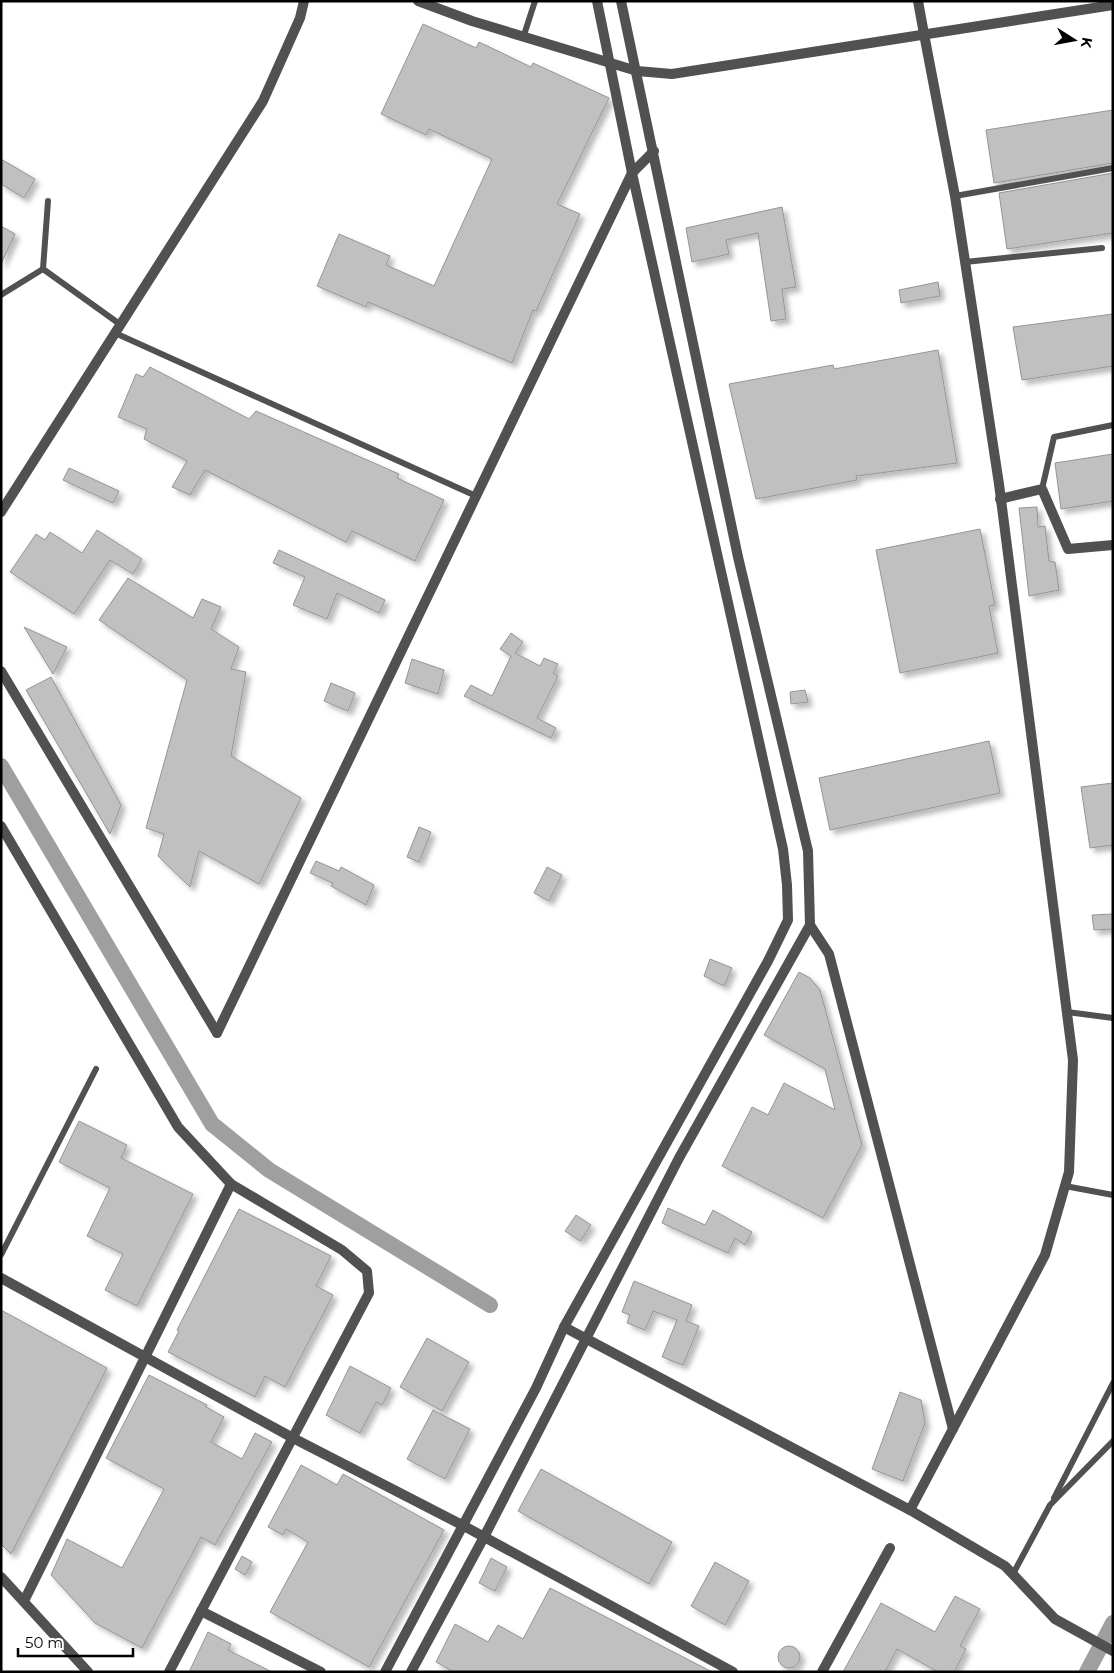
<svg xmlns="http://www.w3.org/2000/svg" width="1114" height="1673" font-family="Montserrat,sans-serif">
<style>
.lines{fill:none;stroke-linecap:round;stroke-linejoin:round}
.canal{stroke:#9f9f9f;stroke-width:16}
.building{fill:#c0c0c0;stroke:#959595;filter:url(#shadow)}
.service{stroke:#515151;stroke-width:6}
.minor{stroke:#515151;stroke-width:10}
.tertiary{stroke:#515151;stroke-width:10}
</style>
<defs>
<filter id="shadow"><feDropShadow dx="4.5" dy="4.5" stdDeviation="2.5" flood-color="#0004"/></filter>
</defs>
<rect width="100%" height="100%" fill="#fff"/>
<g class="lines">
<!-- canal -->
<g class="canal">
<polyline points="1,766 212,1124 269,1170 490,1305"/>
<polyline points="1087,1672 1113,1623"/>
</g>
</g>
<!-- building -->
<g class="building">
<polygon points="423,24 476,48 479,42 531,67 533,63 609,98 557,204 580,214 536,311 533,310 512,363 368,302 366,307 317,286 339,234 390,256 386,265 434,286 492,159 429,129 426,135 381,114"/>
<polygon points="1113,110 1113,163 994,183 986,130"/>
<polygon points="1,159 35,179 24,198 1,184"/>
<polygon points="1113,173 1113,233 1007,249 999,193"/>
<polygon points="782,207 796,287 782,289 786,319 771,321 758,233 726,240 729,254 692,262 686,228"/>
<polygon points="1,226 15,234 1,264"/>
<polygon points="938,282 940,296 901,303 899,290"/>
<polygon points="1113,314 1113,366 1022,380 1013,327"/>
<polygon points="938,350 957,463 856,476 857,480 756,499 729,384 833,365 834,369"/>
<polygon points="150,367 249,419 256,411 399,474 397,478 444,500 415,561 352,531 346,542 205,470 190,495 172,487 187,461 144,439 147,429 118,417 136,374 143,377"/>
<polygon points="1113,454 1113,501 1061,509 1055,463"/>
<polygon points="69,468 119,491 113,503 63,480"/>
<polygon points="1037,507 1038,527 1045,526 1049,561 1055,562 1059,590 1029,596 1019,508"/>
<polygon points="980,529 995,605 989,606 998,653 900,673 876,550"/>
<polygon points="97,530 142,559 133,574 110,560 74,614 10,572 36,534 45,540 50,532 82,553"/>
<polygon points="279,550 385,600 379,613 337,593 327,619 293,605 305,577 273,563"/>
<polygon points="128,578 193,618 202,599 221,607 211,629 239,647 231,669 246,672 231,756 301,798 259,884 199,851 190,887 158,856 164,834 146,828 187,680 99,620"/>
<polygon points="24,627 67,647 53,674"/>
<polygon points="511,633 523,642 515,653 540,666 544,658 558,664 553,673 558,676 537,718 556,728 551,738 464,696 471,685 492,696 511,656 500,649"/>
<polygon points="412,659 444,670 438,694 405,683"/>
<polygon points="51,677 121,805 110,834 26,690"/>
<polygon points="331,683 355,693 348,711 324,701"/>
<polygon points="805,690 808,702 791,704 790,692"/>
<polygon points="989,741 1000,793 830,830 819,778"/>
<polygon points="1113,783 1113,845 1090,848 1081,787"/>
<polygon points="419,827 431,832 419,862 407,857"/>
<polygon points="316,861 339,871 341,867 374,885 366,905 331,886 333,883 310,873"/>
<polygon points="547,867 562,875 549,901 534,893"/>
<polygon points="1113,914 1113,929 1094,930 1092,915"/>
<polygon points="710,959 732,968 724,986 704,976"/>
<polygon points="799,972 810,978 820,990 862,1145 823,1218 722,1166 752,1107 768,1115 784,1083 835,1110 825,1069 764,1035"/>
<polygon points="79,1121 127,1145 121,1158 193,1194 137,1306 105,1290 123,1254 87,1236 110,1188 59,1162"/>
<polygon points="668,1208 705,1225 713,1210 752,1232 745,1245 735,1238 728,1253 662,1223"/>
<polygon points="239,1209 331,1256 316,1286 333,1295 285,1387 265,1376 255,1397 168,1352 179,1331 177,1330"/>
<polygon points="576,1215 591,1225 580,1241 565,1231"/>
<polygon points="634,1281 692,1305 686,1321 699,1326 683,1365 662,1357 677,1320 653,1311 645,1330 627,1323 630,1315 622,1312"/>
<polygon points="1,1310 107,1368 11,1554 1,1544"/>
<polygon points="427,1338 469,1362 442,1411 400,1387"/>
<polygon points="350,1366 391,1388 382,1405 376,1402 360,1433 326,1415"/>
<polygon points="149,1375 207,1405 206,1407 224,1417 211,1442 242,1459 255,1433 272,1442 215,1545 201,1537 142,1648 95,1623 51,1575 67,1539 122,1568 164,1489 106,1458"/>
<polygon points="900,1392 921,1400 925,1423 903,1481 872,1469"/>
<polygon points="433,1410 470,1429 445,1479 407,1459"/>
<polygon points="301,1465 337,1485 343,1474 444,1530 369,1667 270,1612 308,1542 286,1529 283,1535 268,1527"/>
<polygon points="541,1469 672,1542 649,1584 518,1511"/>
<polygon points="242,1556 252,1562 245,1575 235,1569"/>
<polygon points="491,1558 507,1567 495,1591 479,1583"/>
<polygon points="715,1562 749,1581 725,1625 691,1606"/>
<polygon points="550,1588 712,1672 454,1672 436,1662 455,1624 488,1642 498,1625 523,1639"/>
<polygon points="955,1596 980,1609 960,1646 966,1649 954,1672 938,1672 897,1649 885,1672 843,1672 881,1603 935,1632"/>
<polygon points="208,1632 231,1644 228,1650 272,1672 189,1672"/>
<circle cx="789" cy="1657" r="11"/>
</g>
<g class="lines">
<!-- service -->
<g class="service">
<polyline points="524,35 535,1"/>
<polyline points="955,196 1113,168"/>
<polyline points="965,262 1102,248"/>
<polyline points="43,269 121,325"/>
<polyline points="1,295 43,269 48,201"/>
<polyline points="115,333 476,496"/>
<polyline points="1042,489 1054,437 1113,425"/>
<polyline points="1067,1012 1113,1018"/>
<polyline points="1065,1186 1113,1195"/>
<polyline points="1,1255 96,1069"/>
<polyline points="1054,1498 1113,1383"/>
<polyline points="1013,1574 1050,1505 1113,1441"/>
</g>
<!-- minor -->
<g class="minor">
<polyline points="918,1 924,34"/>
<polyline points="1000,499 1042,489 1068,549 1113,545"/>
<polyline points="1,512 263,101 300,18 304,1"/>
<polyline points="1,826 178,1127 231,1184 342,1250 367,1271 369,1293 169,1672"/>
<polyline points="1,1278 293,1438 464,1526 733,1672"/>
<polyline points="564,1327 910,1510 1005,1566 1055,1619 1113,1651"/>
<polyline points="1,1577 88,1672"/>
<polyline points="24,1601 231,1184"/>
<polyline points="201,1611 321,1672"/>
<polyline points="822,1672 890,1548"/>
</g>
<!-- tertiary -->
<g class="tertiary">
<polyline points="418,1 472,21 637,71 672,74 1113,5"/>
<polyline points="1,671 217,1033"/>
<polyline points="810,925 829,954 953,1429"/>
<polyline points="217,1033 632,173 654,151"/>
<polyline points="910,1510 1045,1255 1069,1172 1073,1060 999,484 955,196 924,34"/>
<polyline points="385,1672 536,1388 564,1327 768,961 788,920 787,885 783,849 632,173 597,1"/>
<polyline points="411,1672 484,1537 679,1158 810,925 808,851 738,557 621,1"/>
</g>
</g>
<!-- border -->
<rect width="1114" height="1673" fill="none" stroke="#000000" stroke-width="5"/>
<!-- north arrow -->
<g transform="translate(1074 40) rotate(101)" stroke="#ffffff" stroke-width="4" paint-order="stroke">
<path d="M0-4L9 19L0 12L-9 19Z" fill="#000000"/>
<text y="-8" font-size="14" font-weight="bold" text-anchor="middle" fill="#000000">K</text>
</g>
<!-- scale -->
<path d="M18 1648v8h115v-8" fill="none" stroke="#000000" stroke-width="2.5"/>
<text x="25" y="1648" font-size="15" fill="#000000" stroke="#ffffff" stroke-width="4" paint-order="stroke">50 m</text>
</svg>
